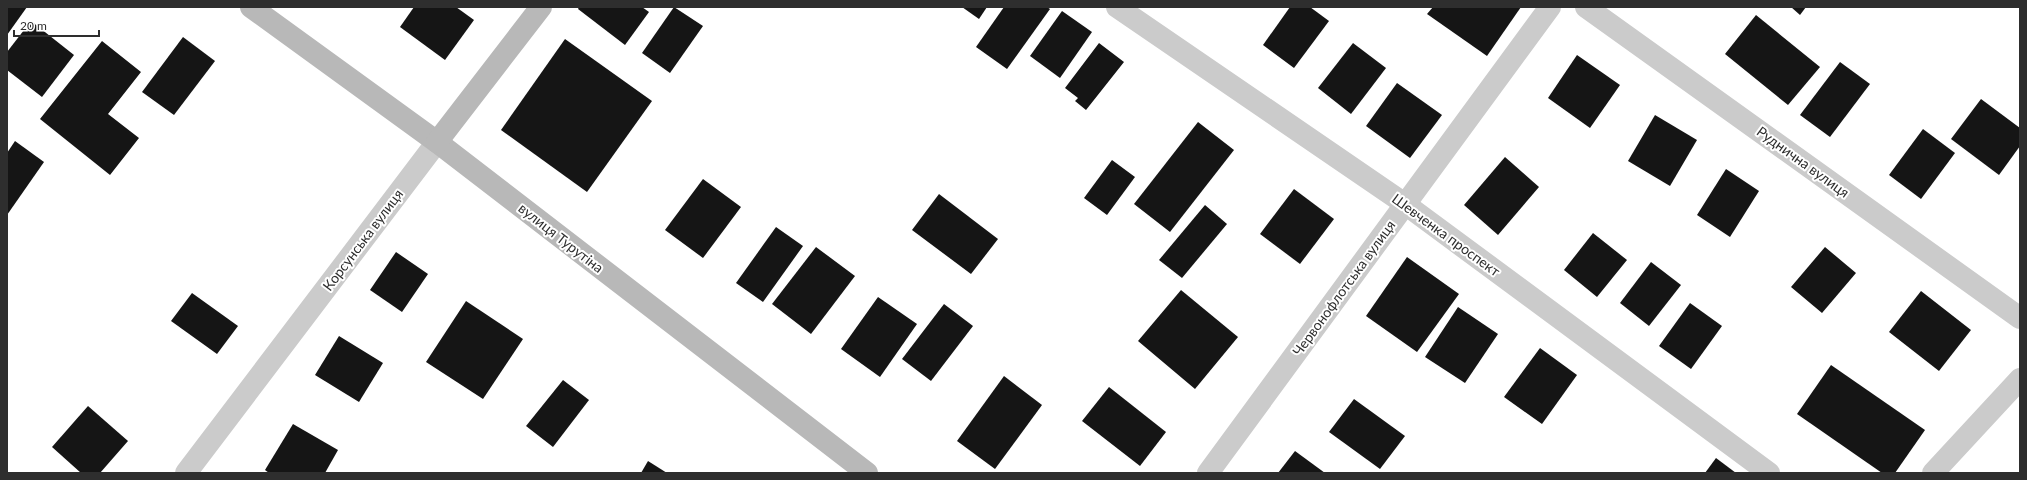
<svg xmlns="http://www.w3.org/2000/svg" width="2027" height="480" font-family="Lato,sans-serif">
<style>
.building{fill:#151515}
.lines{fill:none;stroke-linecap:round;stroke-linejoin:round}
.street{stroke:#cbcbcb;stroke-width:22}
.secondary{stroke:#b8b8b8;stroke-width:22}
.labels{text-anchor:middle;stroke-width:4;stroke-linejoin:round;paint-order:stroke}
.street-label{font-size:14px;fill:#2e2e2e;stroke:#fff}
</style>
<rect width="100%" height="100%" fill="#fff"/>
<!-- building -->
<g class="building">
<polygon points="7,7 27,7 7,35"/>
<polygon points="414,7 456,7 474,20 445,60 400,27"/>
<polygon points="579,7 642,7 649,12 625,45 578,9"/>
<polygon points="674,7 703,26 670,73 642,53"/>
<polygon points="962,7 987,7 979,19"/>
<polygon points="1004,7 1047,7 1050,9 1007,69 976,47"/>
<polygon points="1290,7 1310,7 1329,21 1294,68 1263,45"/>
<polygon points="1433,7 1521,7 1487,56 1427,14"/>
<polygon points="1791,7 1806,7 1800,15"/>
<polygon points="1062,11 1092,32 1060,78 1030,56"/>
<polygon points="1756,15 1820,67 1788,105 1725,54"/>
<polygon points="31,21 74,55 42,97 7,70 7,52"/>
<polygon points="183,37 215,61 174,115 142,92"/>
<polygon points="565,39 652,101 587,192 501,130"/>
<polygon points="102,41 141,72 108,114 139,138 110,175 40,119"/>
<polygon points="1099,43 1124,62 1086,110 1075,101 1078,98 1065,88"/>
<polygon points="1353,43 1386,68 1351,114 1318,88"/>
<polygon points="1577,55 1620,85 1590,128 1548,98"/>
<polygon points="1840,62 1870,84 1830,137 1800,115"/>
<polygon points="1397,83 1442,115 1410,158 1366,126"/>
<polygon points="1981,99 2020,128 2020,146 1999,175 1951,139"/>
<polygon points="1655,115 1697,140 1670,186 1628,161"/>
<polygon points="1198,122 1234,150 1170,232 1134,204"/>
<polygon points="1923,129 1955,153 1921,199 1889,175"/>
<polygon points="15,141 44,162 7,215 7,153"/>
<polygon points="1505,157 1539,187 1498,235 1464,205"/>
<polygon points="1112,160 1135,177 1107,215 1084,198"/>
<polygon points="1726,169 1759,191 1730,237 1697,215"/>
<polygon points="703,179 741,207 703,258 665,230"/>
<polygon points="1294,189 1334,219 1300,264 1260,234"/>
<polygon points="939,194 998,239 971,274 912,230"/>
<polygon points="1205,205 1227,224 1182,278 1159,260"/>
<polygon points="776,227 803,246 763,302 736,283"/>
<polygon points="1593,233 1627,260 1597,297 1564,270"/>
<polygon points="816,247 855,276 811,334 772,304"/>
<polygon points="1825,247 1856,273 1822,313 1791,287"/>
<polygon points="396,252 428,274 402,312 370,290"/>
<polygon points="1407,257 1459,294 1417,352 1366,316"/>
<polygon points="1651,262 1681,285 1649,326 1620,303"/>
<polygon points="1181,290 1238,337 1195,389 1138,341"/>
<polygon points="1921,291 1971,330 1939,371 1889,332"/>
<polygon points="192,293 238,326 217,354 171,321"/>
<polygon points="878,297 917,324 880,377 841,349"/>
<polygon points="466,301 523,339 483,399 426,362"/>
<polygon points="1690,303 1722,326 1691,369 1659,346"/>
<polygon points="944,304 973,326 931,381 902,359"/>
<polygon points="1458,307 1498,334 1465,383 1425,357"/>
<polygon points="339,336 383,363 359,402 315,375"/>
<polygon points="1540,348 1577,375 1542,424 1504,397"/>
<polygon points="1831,365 1925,430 1895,473 1882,473 1797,414"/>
<polygon points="1004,376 1042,405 995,469 957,441"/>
<polygon points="563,380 589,400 553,447 526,426"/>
<polygon points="1109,387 1166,432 1140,466 1082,421"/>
<polygon points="1354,399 1405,436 1380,469 1329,432"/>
<polygon points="88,406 128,441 100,473 81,473 52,447"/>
<polygon points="293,424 338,450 325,473 269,473 265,470"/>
<polygon points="1295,451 1325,473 1278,473"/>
<polygon points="1716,458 1736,473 1705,473"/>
<polygon points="648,461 667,473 641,473"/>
</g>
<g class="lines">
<!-- street -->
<g class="street">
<polyline points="1117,7 1405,204 1769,473"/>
<polyline points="1586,7 2020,318"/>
<polyline points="186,473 437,142"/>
<polyline points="1208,473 1550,7"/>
<polyline points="1933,473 2020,379"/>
</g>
<!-- secondary -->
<g class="secondary">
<polyline points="251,7 437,142 867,473"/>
<polyline points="437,142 541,7"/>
</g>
</g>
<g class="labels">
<!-- street labels -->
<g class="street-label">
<text transform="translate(1803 162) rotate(36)" y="5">Руднична вулиця</text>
<text transform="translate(1446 235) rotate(36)" y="5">Шевченка проспект</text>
<text transform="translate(561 238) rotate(38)" y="5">вулиця Турутіна</text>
<text transform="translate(363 240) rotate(-53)" y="5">Корсунська вулиця</text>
<text transform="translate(1344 288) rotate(-54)" y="5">Червонофлотська вулиця</text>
</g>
</g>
<!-- border -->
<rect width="2027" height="480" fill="none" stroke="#2e2e2e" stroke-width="16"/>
<!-- scale -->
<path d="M14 30v6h85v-6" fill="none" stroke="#2e2e2e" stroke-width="2"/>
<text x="20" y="30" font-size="12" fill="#2e2e2e" stroke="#ffffff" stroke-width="3" paint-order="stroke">20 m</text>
</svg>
